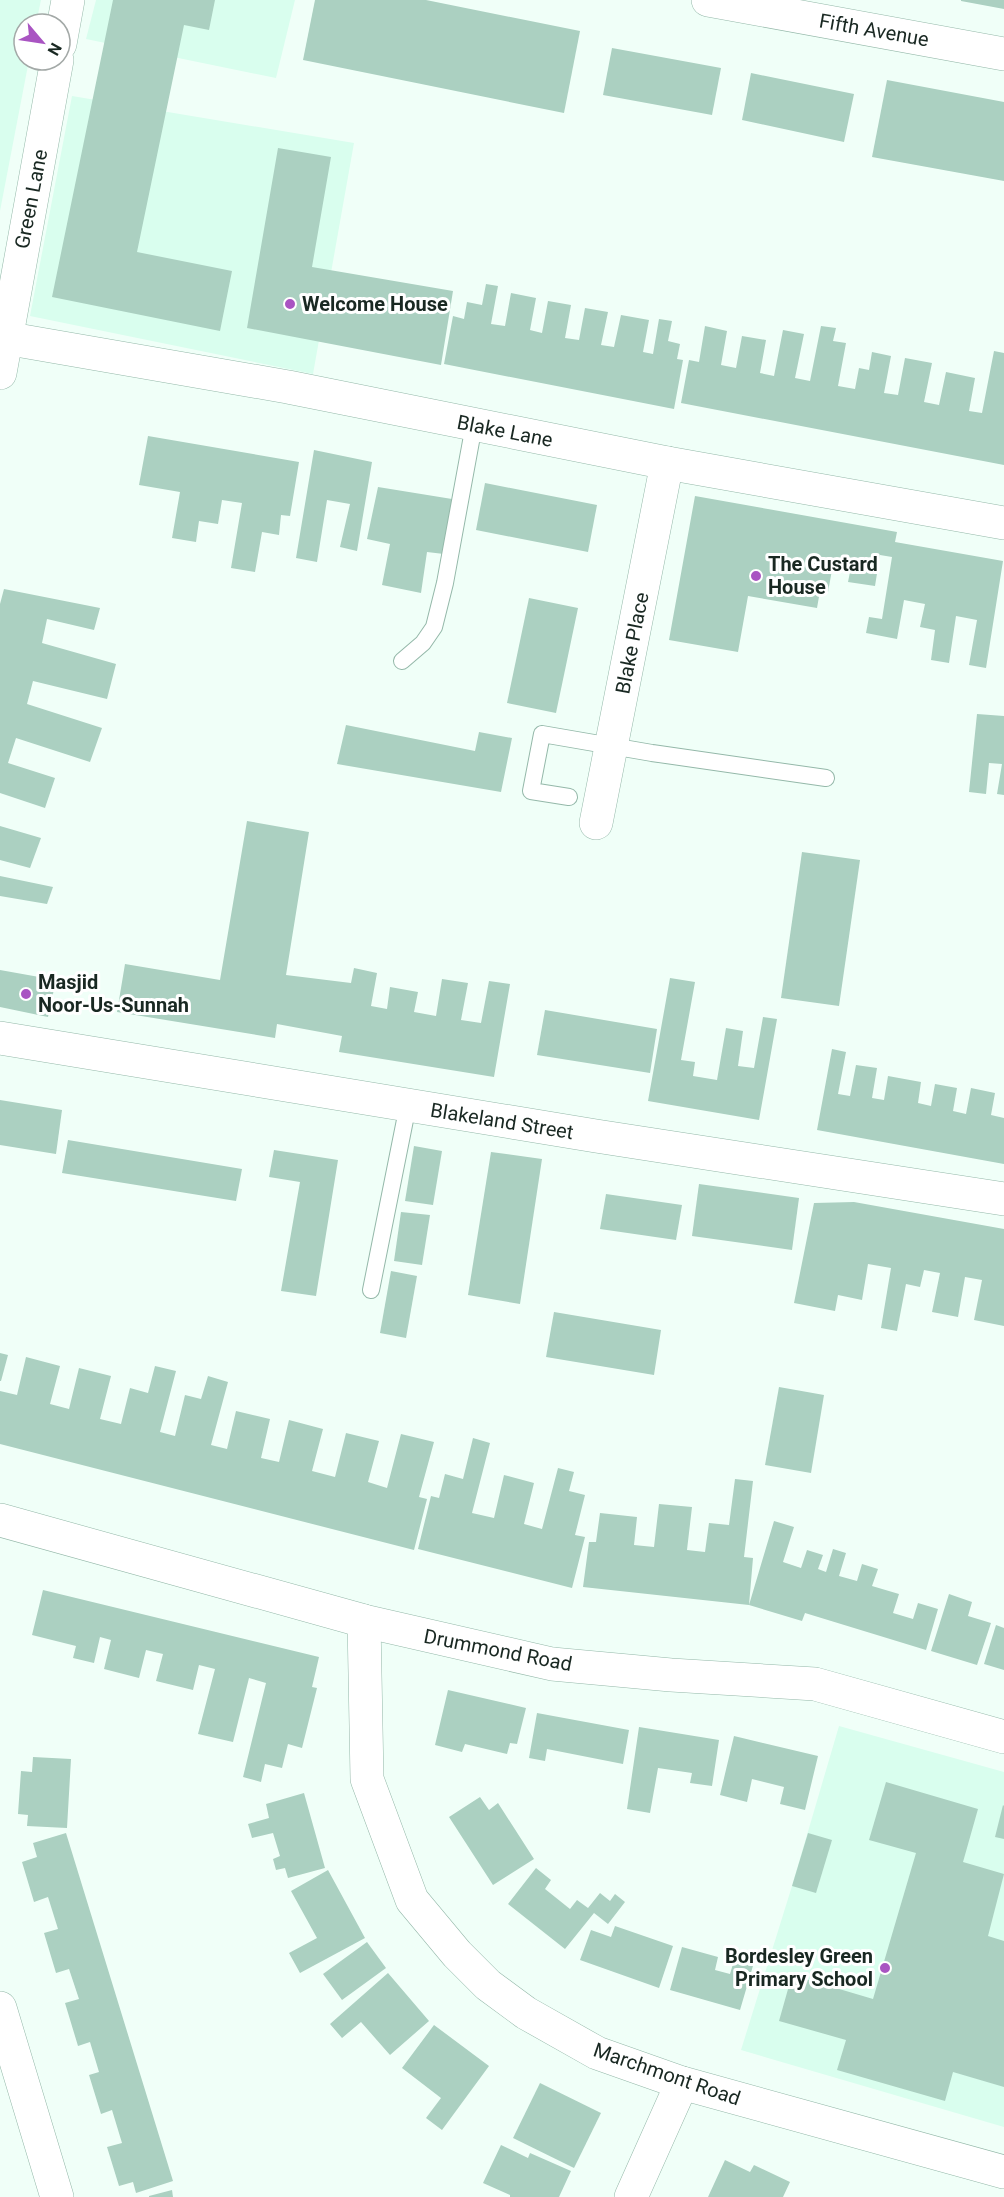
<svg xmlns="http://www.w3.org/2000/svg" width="1004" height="2197" font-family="Roboto,sans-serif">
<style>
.built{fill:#d9feee}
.building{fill:#abd0c1}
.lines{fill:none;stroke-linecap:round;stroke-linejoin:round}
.service-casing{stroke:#94b8a9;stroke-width:18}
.minor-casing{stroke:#94b8a9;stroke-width:34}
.tertiary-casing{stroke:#94b8a9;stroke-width:34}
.service{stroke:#fff;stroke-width:16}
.minor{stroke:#fff;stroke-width:33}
.tertiary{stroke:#fff;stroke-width:33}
.poi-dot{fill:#a954c2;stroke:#fff;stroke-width:2}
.labels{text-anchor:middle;stroke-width:6;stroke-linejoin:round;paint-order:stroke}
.street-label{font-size:20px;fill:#192822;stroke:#fff}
.poi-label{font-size:20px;font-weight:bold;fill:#192822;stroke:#fff;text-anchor:start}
</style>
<rect width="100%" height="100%" fill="#f0fff8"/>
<!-- built -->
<g class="built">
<polygon points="0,0 41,0 36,24 24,24 24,60 29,60 0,211"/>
<polygon points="96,0 295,0 276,78 86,39"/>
<polygon points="72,96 354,143 313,374 30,316"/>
<polygon points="839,1726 1004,1772 1004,2127 741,2050 792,1886"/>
</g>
<!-- building -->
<g class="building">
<polygon points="113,0 215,0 209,30 184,25 137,252 232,271 220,331 52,297"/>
<polygon points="315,0 426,0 580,31 564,113 303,60"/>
<polygon points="961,0 1004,0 1004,9 961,1"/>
<polygon points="612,48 721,68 712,115 603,95"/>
<polygon points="751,73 854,94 844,142 742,120"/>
<polygon points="887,80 1004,102 1004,181 872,157"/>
<polygon points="278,148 331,157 312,267 453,291 441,365 247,328"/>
<polygon points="486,284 498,286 491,324 505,326 511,293 536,298 530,330 542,333 548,301 571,305 565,338 579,340 585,308 608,312 601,345 614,347 621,315 649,320 643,352 653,354 659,319 672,321 668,341 680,344 677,359 683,360 674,409 444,364 453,316 464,319 467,302 482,305"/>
<polygon points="705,326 727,331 721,365 736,368 742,336 766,340 760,373 774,376 783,330 804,334 795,378 810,381 821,326 836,328 833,341 846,343 838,386 855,389 859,368 869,370 872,352 891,356 884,393 898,395 905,358 932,363 924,402 939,405 946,372 975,378 969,411 982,413 994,351 1004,353 1004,465 681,403 689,360 699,362"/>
<polygon points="148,436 299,462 290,516 281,515 279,535 262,532 255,572 231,568 242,503 222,500 218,524 199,521 196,542 172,538 180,492 139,485"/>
<polygon points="314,450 372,462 357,551 340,547 350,504 327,500 317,562 296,558"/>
<polygon points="485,483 597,505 588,552 476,530"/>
<polygon points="378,487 452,499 444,554 427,552 421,593 382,585 390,544 367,539"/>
<polygon points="695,496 897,532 895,542 1003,561 986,668 969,665 977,620 956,616 949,663 931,660 935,630 920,627 925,604 904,600 897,639 866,633 869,617 882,619 892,557 880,555 875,586 848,582 852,562 834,559 828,592 820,591 817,608 748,596 738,652 669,640"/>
<polygon points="4,589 100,608 94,630 47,619 42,643 116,664 107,699 33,681 27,704 102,728 90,762 16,738 8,763 55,778 45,808 0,793 0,604"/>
<polygon points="529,598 578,608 556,713 507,703"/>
<polygon points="977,714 1004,716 1004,795 997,794 1002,764 989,763 986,794 969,792"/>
<polygon points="346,725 475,751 479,732 512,738 501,792 337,764"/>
<polygon points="247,821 309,832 286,975 351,983 354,968 377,973 371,1006 387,1009 390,987 418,992 414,1012 436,1016 442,979 468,983 461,1020 481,1023 489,981 510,984 494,1077 339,1052 342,1036 277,1024 275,1038 117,1012 125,964 220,980"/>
<polygon points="0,826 41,838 30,868 0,860"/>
<polygon points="802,852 860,860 839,1006 781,998"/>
<polygon points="0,876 53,887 47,904 0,896"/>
<polygon points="0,970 56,980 48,1017 0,1007"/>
<polygon points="670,978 695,982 681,1060 695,1062 693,1076 717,1080 726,1028 743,1031 738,1066 754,1068 763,1017 777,1019 759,1120 648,1101"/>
<polygon points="545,1010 657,1029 650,1073 537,1055"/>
<polygon points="832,1049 846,1052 838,1094 850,1096 856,1065 877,1068 872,1098 884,1100 888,1076 921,1082 918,1103 931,1106 935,1084 957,1088 953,1111 966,1114 971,1088 995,1093 991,1115 1004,1118 1004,1164 817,1130"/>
<polygon points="0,1100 62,1110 56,1154 0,1145"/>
<polygon points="68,1140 242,1169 236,1201 62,1173"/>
<polygon points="414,1146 442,1151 433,1205 405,1201"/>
<polygon points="274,1150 338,1160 316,1296 281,1291 300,1182 269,1177"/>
<polygon points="491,1152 542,1159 520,1304 468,1295"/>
<polygon points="699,1184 799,1198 792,1250 692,1236"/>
<polygon points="606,1194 682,1205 676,1240 600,1229"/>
<polygon points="854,1202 1004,1229 1004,1326 974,1320 982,1280 965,1277 958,1317 932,1312 940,1273 924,1270 920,1287 906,1284 897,1331 881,1328 891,1268 868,1264 862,1300 838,1295 835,1311 794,1303 814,1203"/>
<polygon points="401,1212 430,1215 422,1265 394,1261"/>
<polygon points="391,1271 417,1276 406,1338 380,1333"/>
<polygon points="554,1312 661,1330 654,1375 546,1357"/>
<polygon points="0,1353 8,1355 1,1381 0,1381"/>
<polygon points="26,1357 60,1366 50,1404 69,1409 79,1368 111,1376 100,1419 121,1424 130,1388 148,1393 155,1366 176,1371 160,1432 175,1436 185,1395 201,1399 208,1376 228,1382 211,1445 227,1449 236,1411 270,1419 261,1458 279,1462 289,1420 323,1429 312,1471 335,1477 346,1433 379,1441 368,1482 387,1488 401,1434 434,1442 419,1497 427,1499 414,1550 0,1444 0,1391 17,1395"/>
<polygon points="779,1387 824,1395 811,1473 765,1465"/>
<polygon points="473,1438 490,1443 472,1513 494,1518 504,1475 534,1483 524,1524 542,1529 558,1468 574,1472 569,1491 585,1495 575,1535 585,1537 572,1588 418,1549 431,1496 439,1498 445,1474 463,1479"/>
<polygon points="735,1479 753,1481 744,1557 753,1558 749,1605 774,1521 794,1527 783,1562 801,1568 807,1550 823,1555 818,1569 826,1572 833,1549 846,1553 839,1576 857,1581 862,1564 878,1569 872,1586 899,1594 893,1613 913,1619 918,1603 938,1609 926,1650 805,1613 802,1621 749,1605 583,1587 589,1542 596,1542 600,1513 637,1517 634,1545 654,1547 659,1504 692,1507 687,1550 705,1552 709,1523 729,1525"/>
<polygon points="43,1590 319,1657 312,1687 317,1688 302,1748 288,1744 282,1768 265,1764 261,1782 243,1777 266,1683 249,1678 233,1742 198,1734 215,1669 199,1665 193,1690 156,1681 163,1654 146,1650 139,1678 104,1669 111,1640 100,1637 94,1663 73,1658 76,1646 32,1635"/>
<polygon points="949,1594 972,1602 968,1616 991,1623 977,1665 931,1651"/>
<polygon points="996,1625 1004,1628 1004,1670 984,1664"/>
<polygon points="448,1690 526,1708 517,1744 510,1743 507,1754 465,1744 462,1752 435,1745"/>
<polygon points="537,1713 629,1730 623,1764 547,1749 545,1761 529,1758"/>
<polygon points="639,1727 719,1740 712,1786 690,1783 692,1773 658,1768 650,1813 627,1809"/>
<polygon points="734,1736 818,1756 805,1810 780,1804 784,1787 752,1779 747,1802 720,1795"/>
<polygon points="33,1757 71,1759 67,1828 27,1826 28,1815 18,1814 21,1771 32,1772"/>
<polygon points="886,1782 978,1809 963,1862 1004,1874 988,1936 1004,1941 1004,2087 953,2072 945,2101 837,2070 846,2040 779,2021 792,1975 873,1999 916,1853 869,1840"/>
<polygon points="304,1793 325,1868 288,1878 285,1868 276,1870 273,1859 280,1856 273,1833 252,1838 248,1824 269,1818 266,1804"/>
<polygon points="480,1797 489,1810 498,1803 534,1859 493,1885 449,1817"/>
<polygon points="1003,1805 1004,1806 1004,1839 995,1837"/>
<polygon points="66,1833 173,2181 136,2193 133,2182 119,2186 107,2147 122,2143 112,2110 101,2114 89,2075 99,2072 90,2042 78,2046 65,2003 79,1999 69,1969 56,1973 44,1933 58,1929 48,1897 34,1902 22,1862 37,1857 33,1843"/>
<polygon points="808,1833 832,1840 816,1893 792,1886"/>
<polygon points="536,1868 551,1880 545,1889 570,1909 577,1900 588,1908 600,1893 610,1901 615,1894 625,1902 608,1924 594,1913 565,1949 508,1904"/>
<polygon points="328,1870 365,1938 300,1973 289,1953 317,1938 291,1891"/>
<polygon points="615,1926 673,1946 659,1988 580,1960 591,1930 611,1937"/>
<polygon points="367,1942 386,1968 342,2000 323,1974"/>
<polygon points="682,1947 718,1957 715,1970 730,1974 736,1954 755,1959 740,2010 670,1990"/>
<polygon points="388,1973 429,2021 390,2055 361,2022 342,2038 330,2024"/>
<polygon points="434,2025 489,2066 442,2130 426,2118 441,2098 402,2068"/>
<polygon points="540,2083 601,2113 574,2168 513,2138"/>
<polygon points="501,2145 528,2158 530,2153 571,2171 559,2197 510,2197 510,2195 483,2183"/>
<polygon points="725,2160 750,2172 754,2165 790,2182 783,2197 708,2197"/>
<polygon points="172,2190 173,2197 149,2197 149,2196"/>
</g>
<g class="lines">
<defs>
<g id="service">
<polyline points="402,661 423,643 434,627 445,583 474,425"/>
<polyline points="569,797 531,791 542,734 652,753 826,778"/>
<polyline points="371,1290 408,1105"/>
</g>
<g id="minor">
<polyline points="708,0 1004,54"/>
<polyline points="5,338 288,387 667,463 1004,523"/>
<polyline points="596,823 667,463"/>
<polyline points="0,1038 596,1136 1004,1199"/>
<polyline points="0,1520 364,1621 552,1664 671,1675 815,1684 1004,1737"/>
<polyline points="364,1621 367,1779 412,1900 457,1954 488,1985 526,2013 597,2053 682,2083 1004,2172"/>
<polyline points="0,2008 57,2197"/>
<polyline points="631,2197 682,2083"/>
</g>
<g id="tertiary">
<polyline points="60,44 68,0"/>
<polyline points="0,373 57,60"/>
</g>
</defs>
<!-- service casing -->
<use href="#service" class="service-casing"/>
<!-- minor casing -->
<use href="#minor" class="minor-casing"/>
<!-- tertiary casing -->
<use href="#tertiary" class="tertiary-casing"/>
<!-- service -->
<use href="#service" class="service"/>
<!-- minor -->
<use href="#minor" class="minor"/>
<!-- tertiary -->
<use href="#tertiary" class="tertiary"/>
</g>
<!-- markers -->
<g class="poi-dot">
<circle cx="290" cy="304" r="6"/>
<circle cx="756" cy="576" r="6"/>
<circle cx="26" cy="994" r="6"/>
<circle cx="885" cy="1968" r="6"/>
</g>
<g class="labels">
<!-- street labels -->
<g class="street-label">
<text transform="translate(874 30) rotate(10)" y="7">Fifth Avenue</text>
<text transform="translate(31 199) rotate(-79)" y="7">Green Lane</text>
<text transform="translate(505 431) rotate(11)" y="7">Blake Lane</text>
<text transform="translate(632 643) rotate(-79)" y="7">Blake Place</text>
<text transform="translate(502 1121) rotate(9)" y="7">Blakeland Street</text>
<text transform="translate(498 1650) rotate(11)" y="7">Drummond Road</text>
<text transform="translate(667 2074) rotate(19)" y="7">Marchmont Road</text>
</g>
<!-- poi labels -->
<g class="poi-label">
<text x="302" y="311">Welcome House</text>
<text x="768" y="571">The Custard<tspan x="768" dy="23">House</tspan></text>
<text x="38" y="989">Masjid<tspan x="38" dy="23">Noor-Us-Sunnah</tspan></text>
<text x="873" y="1963" text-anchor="end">Bordesley Green<tspan x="873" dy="23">Primary School</tspan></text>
</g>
</g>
<!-- north arrow -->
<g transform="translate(42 42) rotate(119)"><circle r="28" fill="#ffffff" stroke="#a3a9a7" stroke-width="1.5"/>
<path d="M0-4.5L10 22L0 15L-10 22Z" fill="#a954c2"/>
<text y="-9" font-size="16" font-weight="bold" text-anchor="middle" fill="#192822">N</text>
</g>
</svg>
